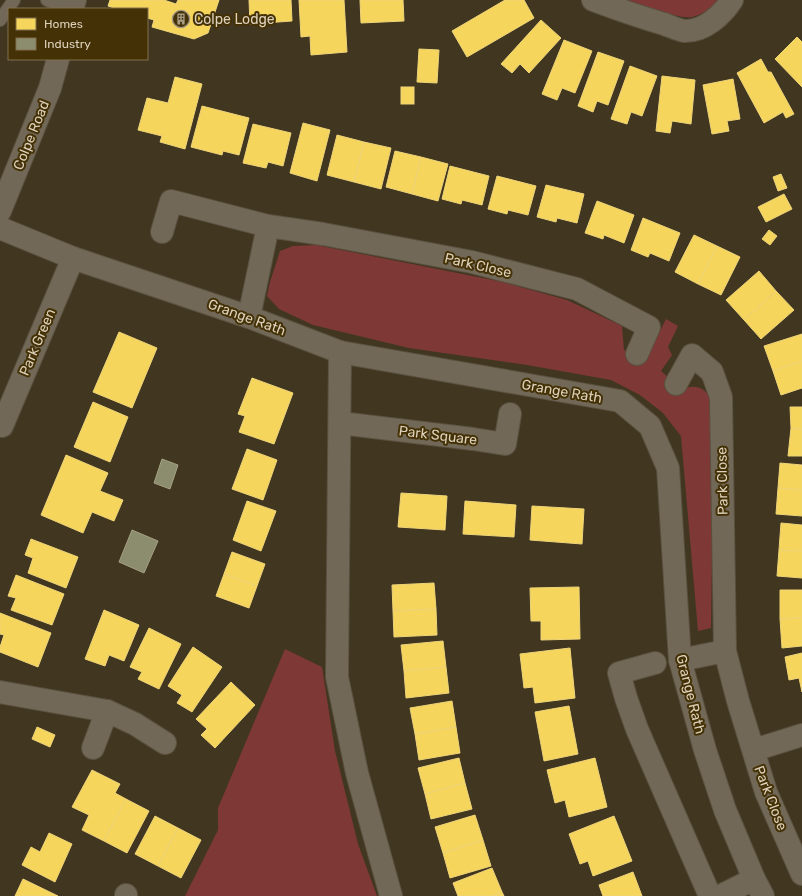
<svg xmlns="http://www.w3.org/2000/svg" width="802" height="896" font-family="Rubik,sans-serif">
<style>
.green{fill:#7e3936}
.homes{fill:#f6d55c;stroke:#eed479}
.industry{fill:#8c8c6e;stroke:#a4a185}
.lines{fill:none;stroke-linecap:round;stroke-linejoin:round}
.service-casing{stroke:#5a513f;stroke-width:14}
.minor-casing{stroke:#5a513f;stroke-width:24}
.tertiary-casing{stroke:#5a513f;stroke-width:24}
.service{stroke:#716858;stroke-width:12}
.minor{stroke:#716858;stroke-width:22}
.tertiary{stroke:#716858;stroke-width:22}
.labels{text-anchor:middle;stroke-width:4;stroke-linejoin:round;paint-order:stroke}
.poi-label{font-size:14px;fill:#ddd1bc;stroke:#443105;text-anchor:start}
.street-label{font-size:14px;fill:#ddd1bc;stroke:#443105}
</style>
<rect width="100%" height="100%" fill="#413620"/>
<!-- green -->
<g class="green">
<path d="M626,0H717C712,8 702,15 692,17C677,19 642,5 626,0Z"/>
<path d="M316,245L503,282L567,300L622,326L624,350L645,361L666,319L678,326L668,347L672,355L661,371L681,389C698,384 704,387 714,402L711,628L698,631L681,436L663,413L640,395L611,380L527,365L409,348L313,325L279,309L267,296L270,282L280,251L293,246Z"/>
<polygon points="285,649 322,667 335,751 339,767 358,844 377,896 185,896 218,830 218,808"/>
</g>
<!-- homes -->
<g class="homes">
<polygon points="110,0 164,0 176,4 178,0 219,0 208,33 194,39 152,27 154,20 147,18 147,9 117,9 108,6"/>
<polygon points="249,0 291,0 292,21 250,24"/>
<polygon points="299,0 344,0 347,52 311,55 310,36 301,37"/>
<polygon points="360,0 403,0 404,21 361,23"/>
<polygon points="505,0 524,0 534,18 467,57 452,31"/>
<polygon points="541,20 561,38 529,73 520,64 512,73 501,64"/>
<polygon points="797,37 802,42 802,87 775,59"/>
<polygon points="564,40 592,51 575,93 562,88 557,100 542,94"/>
<polygon points="419,49 439,50 437,83 417,82"/>
<polygon points="598,52 624,61 608,105 597,101 593,112 578,106"/>
<polygon points="761,59 768,72 771,72 794,114 786,118 783,112 764,123 737,73"/>
<polygon points="630,66 657,76 642,116 631,112 627,124 611,119"/>
<polygon points="662,76 695,80 691,124 672,121 670,133 656,131"/>
<polygon points="175,77 202,84 185,149 160,142 162,136 138,130 147,98 168,103"/>
<polygon points="733,79 740,119 727,121 729,131 712,134 703,85"/>
<rect x="401" y="87" width="13" height="17"/>
<polygon points="202,106 249,118 239,155 223,151 222,155 191,147"/>
<polygon points="303,123 330,130 317,181 290,173"/>
<polygon points="253,124 291,133 283,166 268,162 266,168 243,163"/>
<polygon points="337,135 364,142 354,182 327,175"/>
<polygon points="364,142 391,148 381,189 354,182"/>
<polygon points="395,151 421,157 412,194 386,187"/>
<polygon points="421,157 448,164 438,201 412,194"/>
<polygon points="450,166 489,176 482,205 462,200 461,204 442,199"/>
<polygon points="781,174 787,188 778,191 773,177"/>
<polygon points="497,176 536,186 528,215 508,210 507,214 488,209"/>
<polygon points="546,185 584,194 577,223 557,218 556,222 537,217"/>
<polygon points="784,194 792,209 766,222 758,207"/>
<polygon points="597,201 634,215 624,243 604,235 603,239 585,233"/>
<polygon points="643,218 680,233 669,261 650,253 648,257 631,250"/>
<polygon points="769,230 777,236 770,245 762,239"/>
<polygon points="694,235 717,246 698,284 675,272"/>
<polygon points="717,246 740,257 721,295 698,284"/>
<polygon points="759,271 776,291 744,320 726,300"/>
<polygon points="776,291 794,310 761,339 744,320"/>
<polygon points="119,332 157,348 132,408 93,392"/>
<polygon points="802,334 802,361 773,371 764,346"/>
<polygon points="802,361 802,388 781,395 773,371"/>
<polygon points="252,378 293,393 274,444 239,432 245,416 238,414"/>
<polygon points="93,402 128,417 110,462 74,447"/>
<polygon points="790,407 802,407 802,429 791,428"/>
<polygon points="791,428 802,429 802,456 788,456"/>
<polygon points="247,449 277,460 263,500 232,489"/>
<polygon points="66,455 108,473 100,491 123,500 114,521 92,512 83,533 41,515"/>
<polygon points="780,463 802,465 802,490 778,488"/>
<polygon points="778,488 802,490 802,516 776,514"/>
<polygon points="401,493 447,496 445,530 398,527"/>
<polygon points="247,501 276,511 261,551 233,540"/>
<polygon points="465,501 516,505 514,537 463,534"/>
<polygon points="532,506 584,509 582,544 530,540"/>
<polygon points="781,523 802,525 802,551 779,550"/>
<polygon points="31,539 78,557 66,588 28,573 33,558 25,555"/>
<polygon points="779,550 802,551 802,578 777,576"/>
<polygon points="232,552 265,564 257,586 224,574"/>
<polygon points="224,574 257,586 249,608 216,596"/>
<polygon points="16,575 64,594 52,625 11,610 16,598 8,596"/>
<polygon points="434,583 436,609 393,611 392,585"/>
<polygon points="579,587 580,639 541,640 541,621 531,621 530,588"/>
<polygon points="780,590 802,590 802,618 780,619"/>
<polygon points="436,609 437,635 394,637 393,611"/>
<polygon points="104,610 139,625 124,661 109,655 105,666 85,659"/>
<polygon points="0,613 51,633 38,667 0,652 0,647 4,635 0,634"/>
<polygon points="802,618 802,646 782,648 780,619"/>
<polygon points="149,628 181,644 159,689 138,679 142,672 130,667"/>
<polygon points="443,641 446,667 404,671 401,645"/>
<polygon points="193,647 222,667 192,712 177,703 182,695 168,686"/>
<polygon points="570,648 575,698 535,703 533,687 524,688 520,654"/>
<polygon points="802,653 802,692 799,678 789,680 785,657"/>
<polygon points="446,667 449,693 406,698 404,671"/>
<polygon points="231,682 255,705 215,748 201,735 207,729 196,719"/>
<polygon points="452,701 456,727 415,734 410,708"/>
<polygon points="569,706 578,754 544,761 535,712"/>
<polygon points="37,727 55,735 50,747 32,739"/>
<polygon points="456,727 460,753 419,760 415,734"/>
<polygon points="459,758 465,783 425,794 418,768"/>
<polygon points="595,758 607,807 569,817 565,800 555,803 547,770"/>
<polygon points="92,770 120,784 115,793 126,799 104,841 82,830 89,815 72,807"/>
<polygon points="465,783 472,809 431,819 425,794"/>
<polygon points="126,799 149,811 127,853 104,841"/>
<polygon points="475,815 483,840 443,853 435,827"/>
<polygon points="155,816 178,828 158,866 135,854"/>
<polygon points="614,816 632,861 593,876 588,861 580,864 569,834"/>
<polygon points="178,828 201,840 181,878 158,866"/>
<polygon points="49,833 72,844 55,882 22,865 31,847 40,852"/>
<polygon points="483,840 491,866 450,878 443,853"/>
<polygon points="492,868 502,892 493,896 458,896 453,883"/>
<polygon points="633,872 642,896 603,896 599,885"/>
<polygon points="23,879 58,896 15,896"/>
<polygon points="502,892 504,896 493,896"/>
</g>
<!-- industry -->
<g class="industry">
<polygon points="162,459 178,465 170,489 154,483"/>
<polygon points="132,530 158,541 144,573 119,562"/>
</g>
<g class="lines">
<defs>
<g id="service">
<polyline points="47,0 69,9"/>
<polyline points="0,20 14,0"/>
</g>
<g id="minor">
<path d="M593,0C617,9 640,17 664,24C670,26 678,30 684,31C704,32 722,15 732,0"/>
<polyline points="0,228 73,258 249,317 340,352 620,401 650,426 668,468 680,660 705,750 725,810 754,879 763,896"/>
<polyline points="162,232 171,201 268,226 323,234 472,262 577,289 649,327 637,354"/>
<polyline points="249,317 268,226"/>
<polyline points="340,352 337,677 357,773 391,896"/>
<polyline points="676,384 692,355 712,372 721,397 725,651 738,701 766,792 802,874"/>
<polyline points="340,423 473,439 505,444 510,414"/>
<polyline points="2,426 73,258"/>
<polyline points="680,660 725,651"/>
<polyline points="655,663 619,673 626,698 637,729 710,896"/>
<polyline points="0,692 107,711 135,724 165,743"/>
<polyline points="93,748 107,711"/>
<polyline points="754,750 802,735"/>
<polyline points="126,896 126,895"/>
<polyline points="720,896 754,879"/>
</g>
<g id="tertiary">
<polyline points="72,9 75,0"/>
<polyline points="0,211 50,88 58,59"/>
</g>
</defs>
<!-- service casing -->
<use href="#service" class="service-casing"/>
<!-- minor casing -->
<use href="#minor" class="minor-casing"/>
<!-- tertiary casing -->
<use href="#tertiary" class="tertiary-casing"/>
<!-- service -->
<use href="#service" class="service"/>
<!-- minor -->
<use href="#minor" class="minor"/>
<!-- tertiary -->
<use href="#tertiary" class="tertiary"/>
</g>
<!-- icons -->
<defs>
<symbol id="building-ring" viewBox="-11 -11 22 22"><circle r="9.5" fill="#443105" stroke="#a69b85" stroke-width="1.5"/><path d="M-4-6H4V6H1V3H-1V6H-4ZM-2.5-4.3h1.7v1.8h-1.7ZM.8-4.3h1.7v1.8H.8ZM-2.5-1h1.7V.8h-1.7ZM.8-1h1.7V.8H.8Z" fill="#a69b85"/></symbol>
</defs>
<g fill-rule="evenodd">
<use href="#building-ring" x="171" y="9" width="20" height="20"/>
</g>
<g class="labels">
<!-- poi labels -->
<g class="poi-label">
<text x="194" y="24">Colpe Lodge</text>
</g>
<!-- street labels -->
<g class="street-label">
<text transform="translate(31 135) rotate(-68)" y="5">Colpe Road</text>
<text transform="translate(478 265) rotate(13)" y="5">Park Close</text>
<text transform="translate(247 317) rotate(20)" y="5">Grange Rath</text>
<text transform="translate(37 342) rotate(-67)" y="5">Park Green</text>
<text transform="translate(562 391) rotate(10)" y="5">Grange Rath</text>
<text transform="translate(438 435) rotate(7)" y="5">Park Square</text>
<text transform="translate(722 481) rotate(-91)" y="5">Park Close</text>
<text transform="translate(691 694) rotate(76)" y="5">Grange Rath</text>
<text transform="translate(771 798) rotate(69)" y="5">Park Close</text>
</g>
</g>
<!-- legend -->
<rect x="8" y="8" width="140" height="52" fill="#443105" stroke="#81714e"/>
<rect x="16" y="18" width="20" height="12" fill="#f6d55c" stroke="#81714e"/>
<text x="44" y="28" font-size="12" fill="#ddd1bc">Homes</text>
<rect x="16" y="38" width="20" height="12" fill="#8c8c6e" stroke="#81714e"/>
<text x="44" y="48" font-size="12" fill="#ddd1bc">Industry</text>
</svg>
